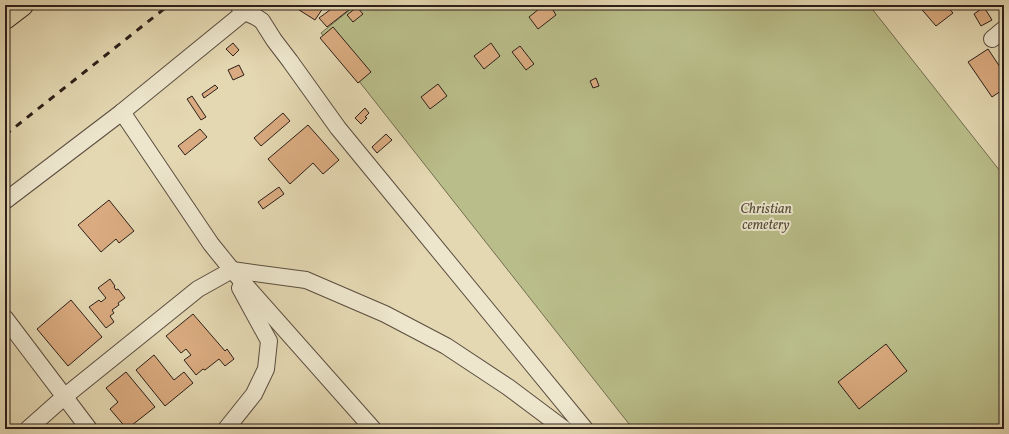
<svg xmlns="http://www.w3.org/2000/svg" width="1009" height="434" font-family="Vollkorn,serif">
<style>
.green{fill:#b9bd89;stroke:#726e51}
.building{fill:#daab80;stroke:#2c1f19}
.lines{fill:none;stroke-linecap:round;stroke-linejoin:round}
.minor-casing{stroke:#5a4d3f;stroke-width:18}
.trunk-casing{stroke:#2c1f19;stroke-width:24}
.minor{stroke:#ede6cd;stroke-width:16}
.trunk{stroke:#e4d8b2;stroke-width:22}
.rail{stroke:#2c1f19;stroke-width:3;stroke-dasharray:7 7;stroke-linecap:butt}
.labels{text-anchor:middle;stroke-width:4;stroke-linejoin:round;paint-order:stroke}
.park-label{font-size:14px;font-style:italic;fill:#564e3b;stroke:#ede6cd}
</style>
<rect width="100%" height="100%" fill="#e4d8b2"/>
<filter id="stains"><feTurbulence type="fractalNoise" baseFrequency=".005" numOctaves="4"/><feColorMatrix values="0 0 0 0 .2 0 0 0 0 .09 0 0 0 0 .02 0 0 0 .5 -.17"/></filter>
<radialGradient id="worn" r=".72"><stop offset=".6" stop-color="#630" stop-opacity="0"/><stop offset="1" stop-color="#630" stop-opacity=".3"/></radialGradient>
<!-- green -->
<polygon class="green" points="356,5 869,5 1004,176 1004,429 633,429 321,33"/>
<!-- building -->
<g class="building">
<polygon points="297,5 325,5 315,20 296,8"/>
<polygon points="334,5 348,5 350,9 327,27 319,18 334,7"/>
<polygon points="544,5 555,5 556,7 553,10 556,15 538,29 529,17"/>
<polygon points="918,5 946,5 953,13 936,26"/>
<polygon points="357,7 363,14 353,22 347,15"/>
<polygon points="984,7 992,20 981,26 974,14"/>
<polygon points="333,27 371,72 358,83 320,38"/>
<polygon points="233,43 239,50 233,56 226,49"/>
<polygon points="491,43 500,56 484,69 474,56"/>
<polygon points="520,46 534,64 526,70 512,52"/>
<polygon points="988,49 1004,73 1004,89 992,97 968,62"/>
<polygon points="239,65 244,75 233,80 228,70"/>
<polygon points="596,78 599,86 593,88 590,81"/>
<polygon points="438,84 447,96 430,109 421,97"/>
<polygon points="215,85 218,88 204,98 202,94"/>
<polygon points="192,96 206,117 201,120 187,99"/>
<polygon points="365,108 369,113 365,117 367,118 361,124 355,118"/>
<polygon points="283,113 290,121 261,146 254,138"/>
<polygon points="308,125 339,160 323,174 313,163 290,184 268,159"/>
<polygon points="200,129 207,137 185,155 178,146"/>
<polygon points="386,134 392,140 377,153 372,147"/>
<polygon points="279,187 284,194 263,209 258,202"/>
<polygon points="109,200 134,231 119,243 116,239 101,252 78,225"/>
<polygon points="110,279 115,286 114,287 116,290 118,289 125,298 118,303 119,305 112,310 114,313 110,316 114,322 106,328 89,307 99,300 101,302 106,298 98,288"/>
<polygon points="71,300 102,337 68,366 37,329"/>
<polygon points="193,314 225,351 227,349 234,359 225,366 219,359 205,370 203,369 196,375 184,360 191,355 186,349 181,353 166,336"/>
<polygon points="886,344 907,371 859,409 838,382"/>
<polygon points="154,355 174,380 184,372 193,383 165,406 136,370"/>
<polygon points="126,372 155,407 127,429 110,409 118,402 106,388"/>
</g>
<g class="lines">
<defs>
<g id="minor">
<polyline points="238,5 245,12 256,17 262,21 274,40 290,61 338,128 585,429"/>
<polyline points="992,39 1004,29"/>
<polyline points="122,112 211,244 232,270 373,429"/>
<polyline points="5,201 122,112 252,6"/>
<polyline points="5,318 89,429"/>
<polyline points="28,429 64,397 198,289 232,270 306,280 385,314 446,346 508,387 564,429"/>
<polyline points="226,429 254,394 266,369 269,341 240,288"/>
</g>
<polyline id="trunk" points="5,18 22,5"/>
</defs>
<!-- minor casing -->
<use href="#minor" class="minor-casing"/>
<!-- trunk casing -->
<use href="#trunk" class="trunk-casing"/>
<!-- minor -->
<use href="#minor" class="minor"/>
<!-- trunk -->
<use href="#trunk" class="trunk"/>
<!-- rail -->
<polyline class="rail" points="5,135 169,5"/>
</g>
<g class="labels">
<!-- park labels -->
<g class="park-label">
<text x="766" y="213">Christian<tspan x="766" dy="16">cemetery</tspan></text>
</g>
</g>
<!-- margin -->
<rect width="1009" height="434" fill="none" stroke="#e4d8b2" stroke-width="20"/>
<rect x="6" y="6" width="997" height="422" fill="none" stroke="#2c1f19" stroke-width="2"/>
<rect x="10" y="10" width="989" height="414" fill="none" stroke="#2c1f19"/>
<rect width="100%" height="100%" filter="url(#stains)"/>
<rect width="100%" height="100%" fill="url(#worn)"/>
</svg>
